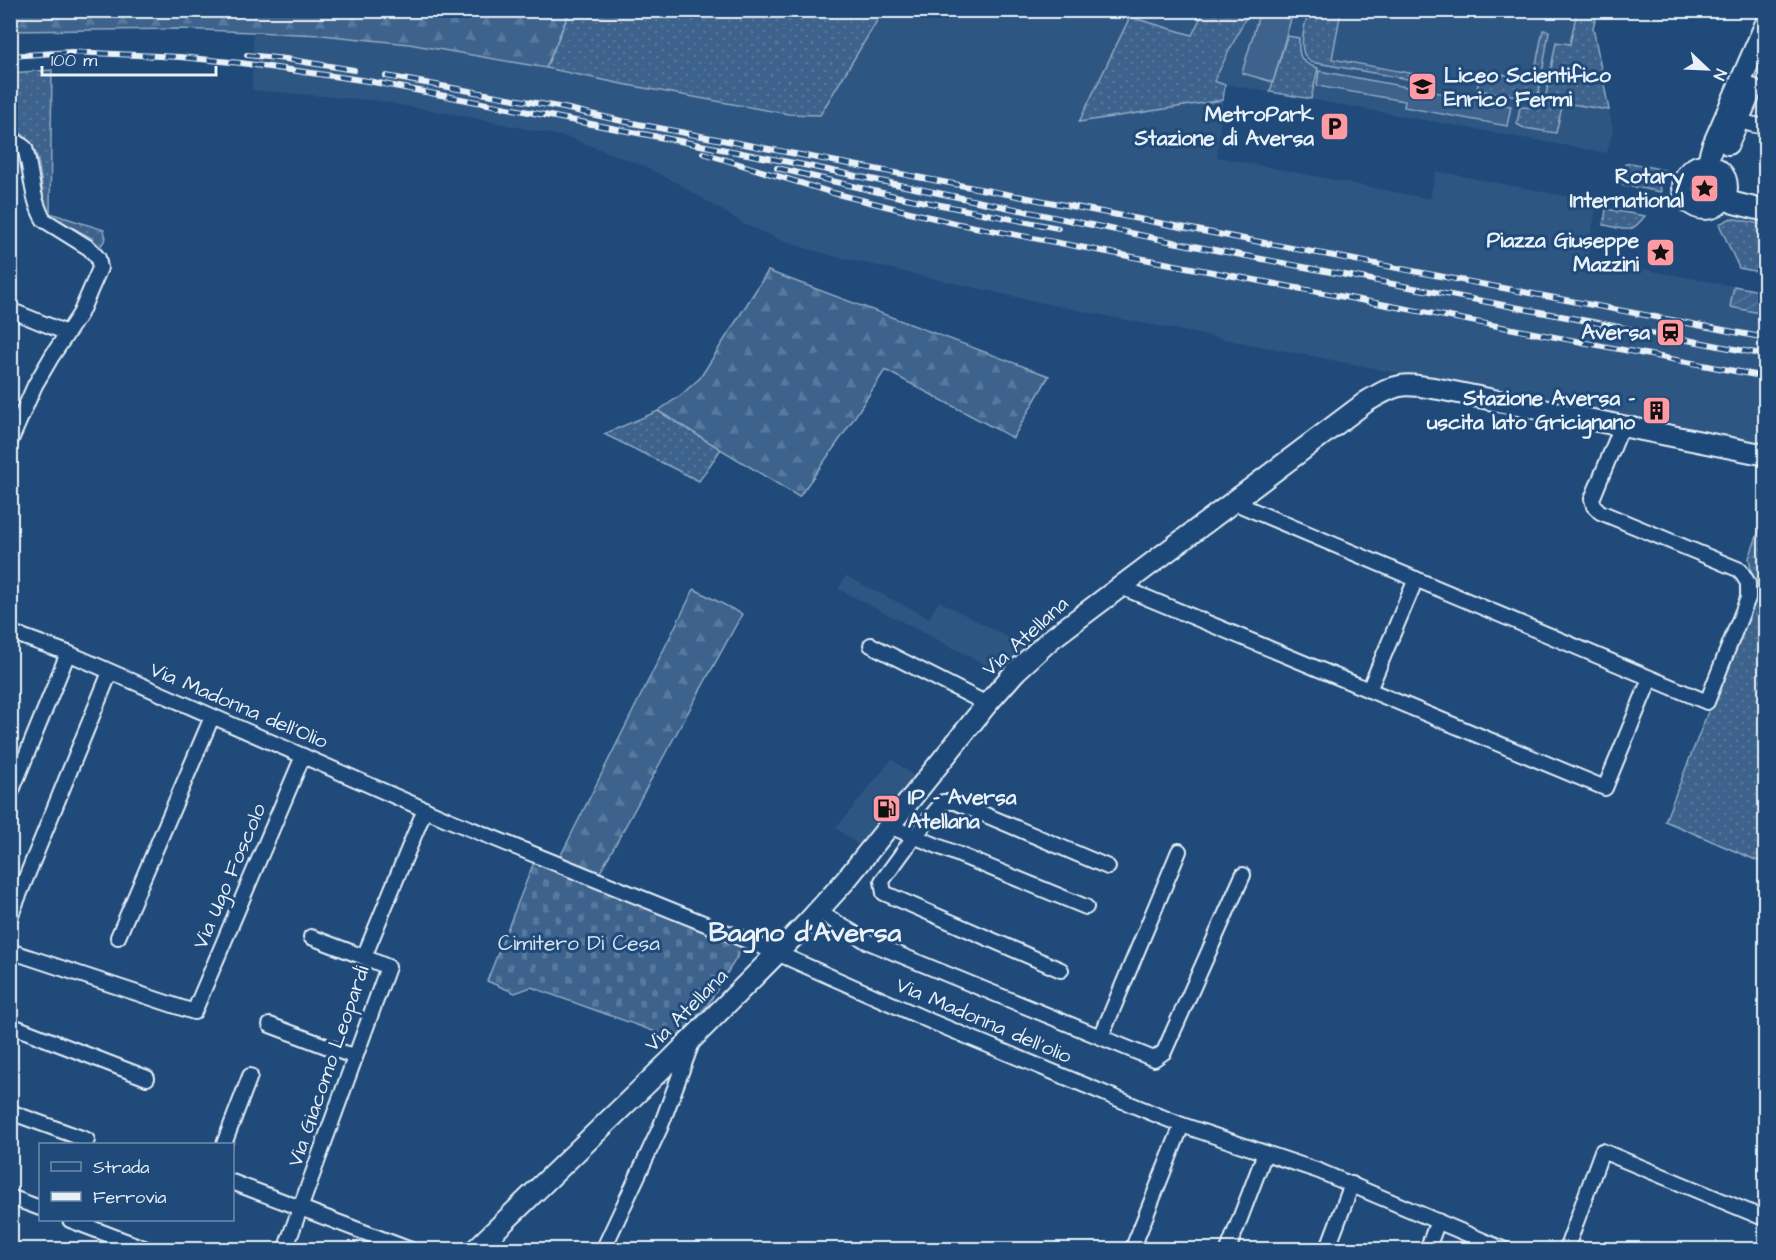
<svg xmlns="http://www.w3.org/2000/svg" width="1776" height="1260" font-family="'Architects Daughter',sans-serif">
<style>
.built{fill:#2e5683}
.grass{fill:url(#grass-dots);stroke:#92aac2;stroke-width:1.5}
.forest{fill:url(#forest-firs);stroke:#92aac2;stroke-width:1.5}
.cemetery{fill:url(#cemetery-stones);stroke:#92aac2;stroke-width:1.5}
.garden{fill:url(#garden-furrows);stroke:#92aac2;stroke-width:1.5}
.pitch{fill:#3c628c;stroke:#92aac2;stroke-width:1.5}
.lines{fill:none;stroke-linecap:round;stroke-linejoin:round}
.street-casing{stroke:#e8f1f8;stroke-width:18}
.secondary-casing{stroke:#e8f1f8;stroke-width:24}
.street{stroke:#1f4a7a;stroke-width:14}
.secondary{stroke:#1f4a7a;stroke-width:20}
.rail-casing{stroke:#e8f1f8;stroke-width:6}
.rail{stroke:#1f4a7a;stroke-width:4;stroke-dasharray:11;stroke-linecap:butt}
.labels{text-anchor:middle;stroke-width:6;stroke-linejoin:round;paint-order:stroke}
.poi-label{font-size:21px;font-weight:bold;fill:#e8f1f8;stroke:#1f4a7a;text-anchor:end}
.street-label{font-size:21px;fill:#e8f1f8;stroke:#1f4a7a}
.park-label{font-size:21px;fill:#d7e3ed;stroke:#1f4a7a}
.district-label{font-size:27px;font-weight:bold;fill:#e8f1f8;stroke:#1f4a7a}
</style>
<defs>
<pattern id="grass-dots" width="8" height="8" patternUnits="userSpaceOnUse" patternTransform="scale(1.5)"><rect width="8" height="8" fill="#3c628c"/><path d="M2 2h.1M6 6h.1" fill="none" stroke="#58799d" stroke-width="1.8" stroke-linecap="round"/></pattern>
<pattern id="forest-firs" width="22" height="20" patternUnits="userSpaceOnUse" patternTransform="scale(1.5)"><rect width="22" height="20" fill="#3c628c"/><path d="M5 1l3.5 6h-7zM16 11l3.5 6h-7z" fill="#58799d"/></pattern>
<pattern id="cemetery-stones" width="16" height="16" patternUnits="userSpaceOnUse" patternTransform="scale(1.5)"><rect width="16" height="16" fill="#3c628c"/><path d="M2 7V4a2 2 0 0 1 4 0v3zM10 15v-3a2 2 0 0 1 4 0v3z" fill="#58799d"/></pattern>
<pattern id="garden-furrows" width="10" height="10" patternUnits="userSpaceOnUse" patternTransform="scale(1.5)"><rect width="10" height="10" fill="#3c628c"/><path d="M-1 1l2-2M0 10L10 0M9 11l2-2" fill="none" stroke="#58799d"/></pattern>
</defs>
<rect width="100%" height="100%" fill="#1f4a7a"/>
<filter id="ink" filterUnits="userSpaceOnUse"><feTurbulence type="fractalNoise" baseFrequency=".0167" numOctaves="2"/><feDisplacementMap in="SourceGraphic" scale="12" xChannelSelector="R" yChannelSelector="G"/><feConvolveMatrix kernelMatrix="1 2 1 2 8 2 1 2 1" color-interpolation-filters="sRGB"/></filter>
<g filter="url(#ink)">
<!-- built -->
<g class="built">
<polygon points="883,11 1204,11 1192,35 1079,122 1223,100 1217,157 1430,199 1436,171 1597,202 1587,259 1765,292 1765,445 1061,307 829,255 786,242 744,224 679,184 644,166 570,138 474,118 378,101 252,90 253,33 322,35 409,44 788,114 820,115"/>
<polygon points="1249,11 1598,11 1593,27 1613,131 1607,153 1214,82"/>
<polygon points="846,576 929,618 939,601 1032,650 1006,675 838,589"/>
<polygon points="892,759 920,781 865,850 836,828"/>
</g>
<!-- grass -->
<g class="grass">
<polygon points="570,11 883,11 820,115 788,114 622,84 546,68"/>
<polygon points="1204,11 1249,11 1214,81 1225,85 1223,100 1079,122 1130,17 1192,35"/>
<path d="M1310,11H1341L1332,59L1431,77L1430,83L1311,62C1307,58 1303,55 1303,50C1301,39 1305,20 1310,11Z"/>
<polygon points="1577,11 1598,11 1593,27 1609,110 1565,103 1546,95 1556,42 1570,44"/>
<polygon points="1543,30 1549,31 1539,92 1536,96 1530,98 1477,90 1480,70 1533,80"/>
<path d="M1287,36L1299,38C1298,55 1299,63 1318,68L1311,99L1270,92Z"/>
<path d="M52,70L50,213L104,230L106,238L100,247L90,237L49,215C44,206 43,197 42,187C39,160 37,140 11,127L10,73Z"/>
<polygon points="1544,99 1562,107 1556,133 1524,128 1517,124 1520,107 1540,108"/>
<polygon points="1631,163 1664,170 1660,183 1661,192 1619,184 1622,167 1626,164"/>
<path d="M1606,209L1645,216C1629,236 1627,229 1604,225Z"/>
<polygon points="1731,218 1765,225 1765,273 1739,268 1719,224"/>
<polygon points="658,411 721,449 699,481 604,434"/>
<polygon points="1765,514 1765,864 1665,821 1751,603 1753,580 1749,558"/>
</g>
<!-- forest -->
<g class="forest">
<polygon points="11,10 566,10 569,12 546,68 409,44 322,35 179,29 11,31"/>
<polygon points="768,271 1049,376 1013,438 885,370 845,432 799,497 658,411 681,395 700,378"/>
<polygon points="694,589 742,614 598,876 558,861"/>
</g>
<!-- cemetery -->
<polygon class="cemetery" points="534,862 576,881 745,944 707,1006 675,1039 531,987 515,993 487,981"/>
<!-- garden -->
<polygon class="garden" points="1734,286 1765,292 1765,314 1730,307"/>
<!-- pitch -->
<g class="pitch">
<polygon points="1260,11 1291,19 1273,82 1242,73"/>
<polygon points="1319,71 1511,106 1507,126 1404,107 1405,101 1317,86"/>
</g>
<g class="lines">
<defs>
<g id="street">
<polyline points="1739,120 1750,124 1766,127"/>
<path d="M10,137L25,148C32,171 31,199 44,220L89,248L98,258L100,268L80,314L52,356L35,385L10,442"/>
<polyline points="10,310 67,333"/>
<polyline points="1233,502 1707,702 1748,598 1748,583 1740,570 1600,512 1594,506 1592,499 1622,426"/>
<polyline points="1121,587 1605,788 1650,679"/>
<polyline points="10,632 68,653 449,820 777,953 930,1021 1152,1113 1182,1125 1319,1171 1505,1250"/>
<polyline points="871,645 987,704"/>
<polyline points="1369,690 1416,579"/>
<polyline points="10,795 68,653"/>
<polyline points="889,826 1086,907"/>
<polyline points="818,911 866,941 1154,1059 1164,1052 1243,875"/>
<polyline points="10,917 110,672"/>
<polyline points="118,937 212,717"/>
<polyline points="311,937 364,957"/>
<polyline points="10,951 194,1012 303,756"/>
<polyline points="1061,970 884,893 882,881 914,837 943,802 955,802 1108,867"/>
<polyline points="10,1025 147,1078"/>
<polyline points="270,1025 355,1057"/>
<polyline points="1101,1037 1179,851"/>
<polyline points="10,1112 87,1140"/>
<polyline points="224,1144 250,1076"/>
<polyline points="232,1182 411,1250"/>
<polyline points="10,1197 40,1208"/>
<polyline points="70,1220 149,1250"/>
<polyline points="285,1250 388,967 364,957 425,809"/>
<polyline points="603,1250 660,1128 693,1040"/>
<polyline points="1132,1250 1182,1125"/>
<polyline points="1228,1250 1265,1153"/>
<polyline points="1327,1250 1352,1184"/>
<polyline points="1427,1250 1438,1221"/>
<polyline points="1566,1250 1602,1151 1766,1219"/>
</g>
<g id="secondary">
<polyline points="1728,144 1752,89"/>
<polyline points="1707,165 1712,147 1766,23"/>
<circle cx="1705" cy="187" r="22"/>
<polyline points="1724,197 1734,203 1766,211"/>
<path d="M475,1250L671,1060L807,923L845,881L987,704L1016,671L1051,639L1366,402C1398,382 1403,383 1439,389L1766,455"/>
</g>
</defs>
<!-- street casing -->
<use href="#street" class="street-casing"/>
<!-- secondary casing -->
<use href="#secondary" class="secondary-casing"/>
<!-- street -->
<use href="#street" class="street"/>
<!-- secondary -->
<use href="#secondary" class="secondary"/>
<defs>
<g id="rail">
<polyline points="247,55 286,59 354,70"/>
<polyline points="10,56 71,52 180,57 241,63 368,81 799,164 1178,243 1766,355"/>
<polyline points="386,76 564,108 622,121 1766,338"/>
<polyline points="703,153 833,193 954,223 1766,377"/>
<polyline points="777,168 895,196 1058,228"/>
</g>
</defs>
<!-- rail casing -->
<use href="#rail" class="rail-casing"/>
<!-- rail -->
<use href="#rail" class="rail"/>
</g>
</g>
<!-- icons -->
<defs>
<symbol id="school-square" viewBox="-11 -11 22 22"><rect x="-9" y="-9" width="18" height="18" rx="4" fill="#ff9aa2" stroke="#1f4a7a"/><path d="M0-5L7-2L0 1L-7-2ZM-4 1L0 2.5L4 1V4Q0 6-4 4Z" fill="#111"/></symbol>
<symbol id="parking-square" viewBox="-11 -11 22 22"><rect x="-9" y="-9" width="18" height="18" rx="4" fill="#ff9aa2" stroke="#1f4a7a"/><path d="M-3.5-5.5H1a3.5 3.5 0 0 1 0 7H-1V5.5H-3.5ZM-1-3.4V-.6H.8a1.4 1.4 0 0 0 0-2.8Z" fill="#111"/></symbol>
<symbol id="sight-square" viewBox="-11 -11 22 22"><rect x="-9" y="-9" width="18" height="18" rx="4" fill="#ff9aa2" stroke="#1f4a7a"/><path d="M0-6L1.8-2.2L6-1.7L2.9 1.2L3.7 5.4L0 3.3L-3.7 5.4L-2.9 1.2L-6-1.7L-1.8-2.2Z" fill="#111"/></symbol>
<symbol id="station-square" viewBox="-11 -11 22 22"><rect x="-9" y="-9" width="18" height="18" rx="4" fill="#ff9aa2" stroke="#1f4a7a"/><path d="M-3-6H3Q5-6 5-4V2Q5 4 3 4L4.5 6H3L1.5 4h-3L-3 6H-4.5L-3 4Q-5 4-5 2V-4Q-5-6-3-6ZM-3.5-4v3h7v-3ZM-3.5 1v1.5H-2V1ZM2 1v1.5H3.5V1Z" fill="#111"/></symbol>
<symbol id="building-square" viewBox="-11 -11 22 22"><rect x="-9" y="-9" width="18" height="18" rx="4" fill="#ff9aa2" stroke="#1f4a7a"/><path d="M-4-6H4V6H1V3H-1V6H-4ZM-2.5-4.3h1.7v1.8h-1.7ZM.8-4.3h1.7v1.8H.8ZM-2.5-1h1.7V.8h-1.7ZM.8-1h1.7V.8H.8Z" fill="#111"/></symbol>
<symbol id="fuel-square" viewBox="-11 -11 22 22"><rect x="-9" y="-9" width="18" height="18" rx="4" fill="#ff9aa2" stroke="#1f4a7a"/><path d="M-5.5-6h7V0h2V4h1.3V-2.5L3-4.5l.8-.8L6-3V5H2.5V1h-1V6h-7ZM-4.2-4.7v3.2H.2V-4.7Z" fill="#111"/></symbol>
</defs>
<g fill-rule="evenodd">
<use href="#school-square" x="1406" y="70" width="33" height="33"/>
<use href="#parking-square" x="1318" y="110" width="33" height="33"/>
<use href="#sight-square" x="1688" y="172" width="33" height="33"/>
<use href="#sight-square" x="1644" y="236" width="33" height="33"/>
<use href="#station-square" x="1654" y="316" width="33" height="33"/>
<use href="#building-square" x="1640" y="394" width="33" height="33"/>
<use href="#fuel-square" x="870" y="792" width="33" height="33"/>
</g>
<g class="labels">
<!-- poi labels -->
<g class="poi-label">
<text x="1444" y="82" text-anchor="start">Liceo Scientifico<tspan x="1444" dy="24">Enrico Fermi</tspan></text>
<text x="1314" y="121">MetroPark<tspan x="1314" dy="24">Stazione di Aversa</tspan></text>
<text x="1684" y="183">Rotary<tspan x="1684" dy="24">International</tspan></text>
<text x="1639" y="247">Piazza Giuseppe<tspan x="1639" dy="24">Mazzini</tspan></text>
<text x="1650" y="339">Aversa</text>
<text x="1635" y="405">Stazione Aversa -<tspan x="1635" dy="24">uscita lato Gricignano</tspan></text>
<text x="908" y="804" text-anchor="start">IP - Aversa<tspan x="908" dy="24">Atellana</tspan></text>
</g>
<!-- street labels -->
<g class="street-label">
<text transform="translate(1025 636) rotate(-42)" y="7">Via Atellana</text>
<text transform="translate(239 705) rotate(23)" y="7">Via Madonna dell'Olio</text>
<text transform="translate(229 876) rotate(-67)" y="7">Via Ugo Foscolo</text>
<text transform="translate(686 1010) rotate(-45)" y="7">Via Atellana</text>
<text transform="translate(984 1020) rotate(23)" y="7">Via Madonna dell'olio</text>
<text transform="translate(328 1066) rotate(-71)" y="7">Via Giacomo Leopardi</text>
</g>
<!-- park labels -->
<g class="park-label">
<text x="579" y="950">Cimitero Di Cesa</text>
</g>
<!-- district labels -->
<g class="district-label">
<text x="805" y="941">Bagno d'Aversa</text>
</g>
</g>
<!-- margin -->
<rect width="1776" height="1260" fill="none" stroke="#1f4a7a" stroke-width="36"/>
<rect x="18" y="18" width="1740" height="1224" fill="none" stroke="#e8f1f8" stroke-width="2" filter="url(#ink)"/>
<!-- legend -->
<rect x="39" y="1143" width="195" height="78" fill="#1f4a7a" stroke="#6f8dac" stroke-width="1.5"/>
<rect x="51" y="1162" width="30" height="9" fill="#1f4a7a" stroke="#6f8dac" stroke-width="1.5"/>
<text x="93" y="1173" font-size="18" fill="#e8f1f8">Strada</text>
<rect x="51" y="1192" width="30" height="9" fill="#e8f1f8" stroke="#6f8dac" stroke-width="1.5"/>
<text x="93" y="1203" font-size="18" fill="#e8f1f8">Ferrovia</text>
<!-- north arrow -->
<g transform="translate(1707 69) rotate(113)" stroke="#1f4a7a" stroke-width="4.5" paint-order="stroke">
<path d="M0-4.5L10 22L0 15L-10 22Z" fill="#e8f1f8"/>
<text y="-9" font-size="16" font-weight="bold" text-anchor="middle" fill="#e8f1f8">N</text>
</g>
<!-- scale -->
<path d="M42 66v9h174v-9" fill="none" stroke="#e8f1f8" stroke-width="3"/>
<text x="51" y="66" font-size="18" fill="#e8f1f8" stroke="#1f4a7a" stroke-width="4.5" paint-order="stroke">100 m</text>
</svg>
